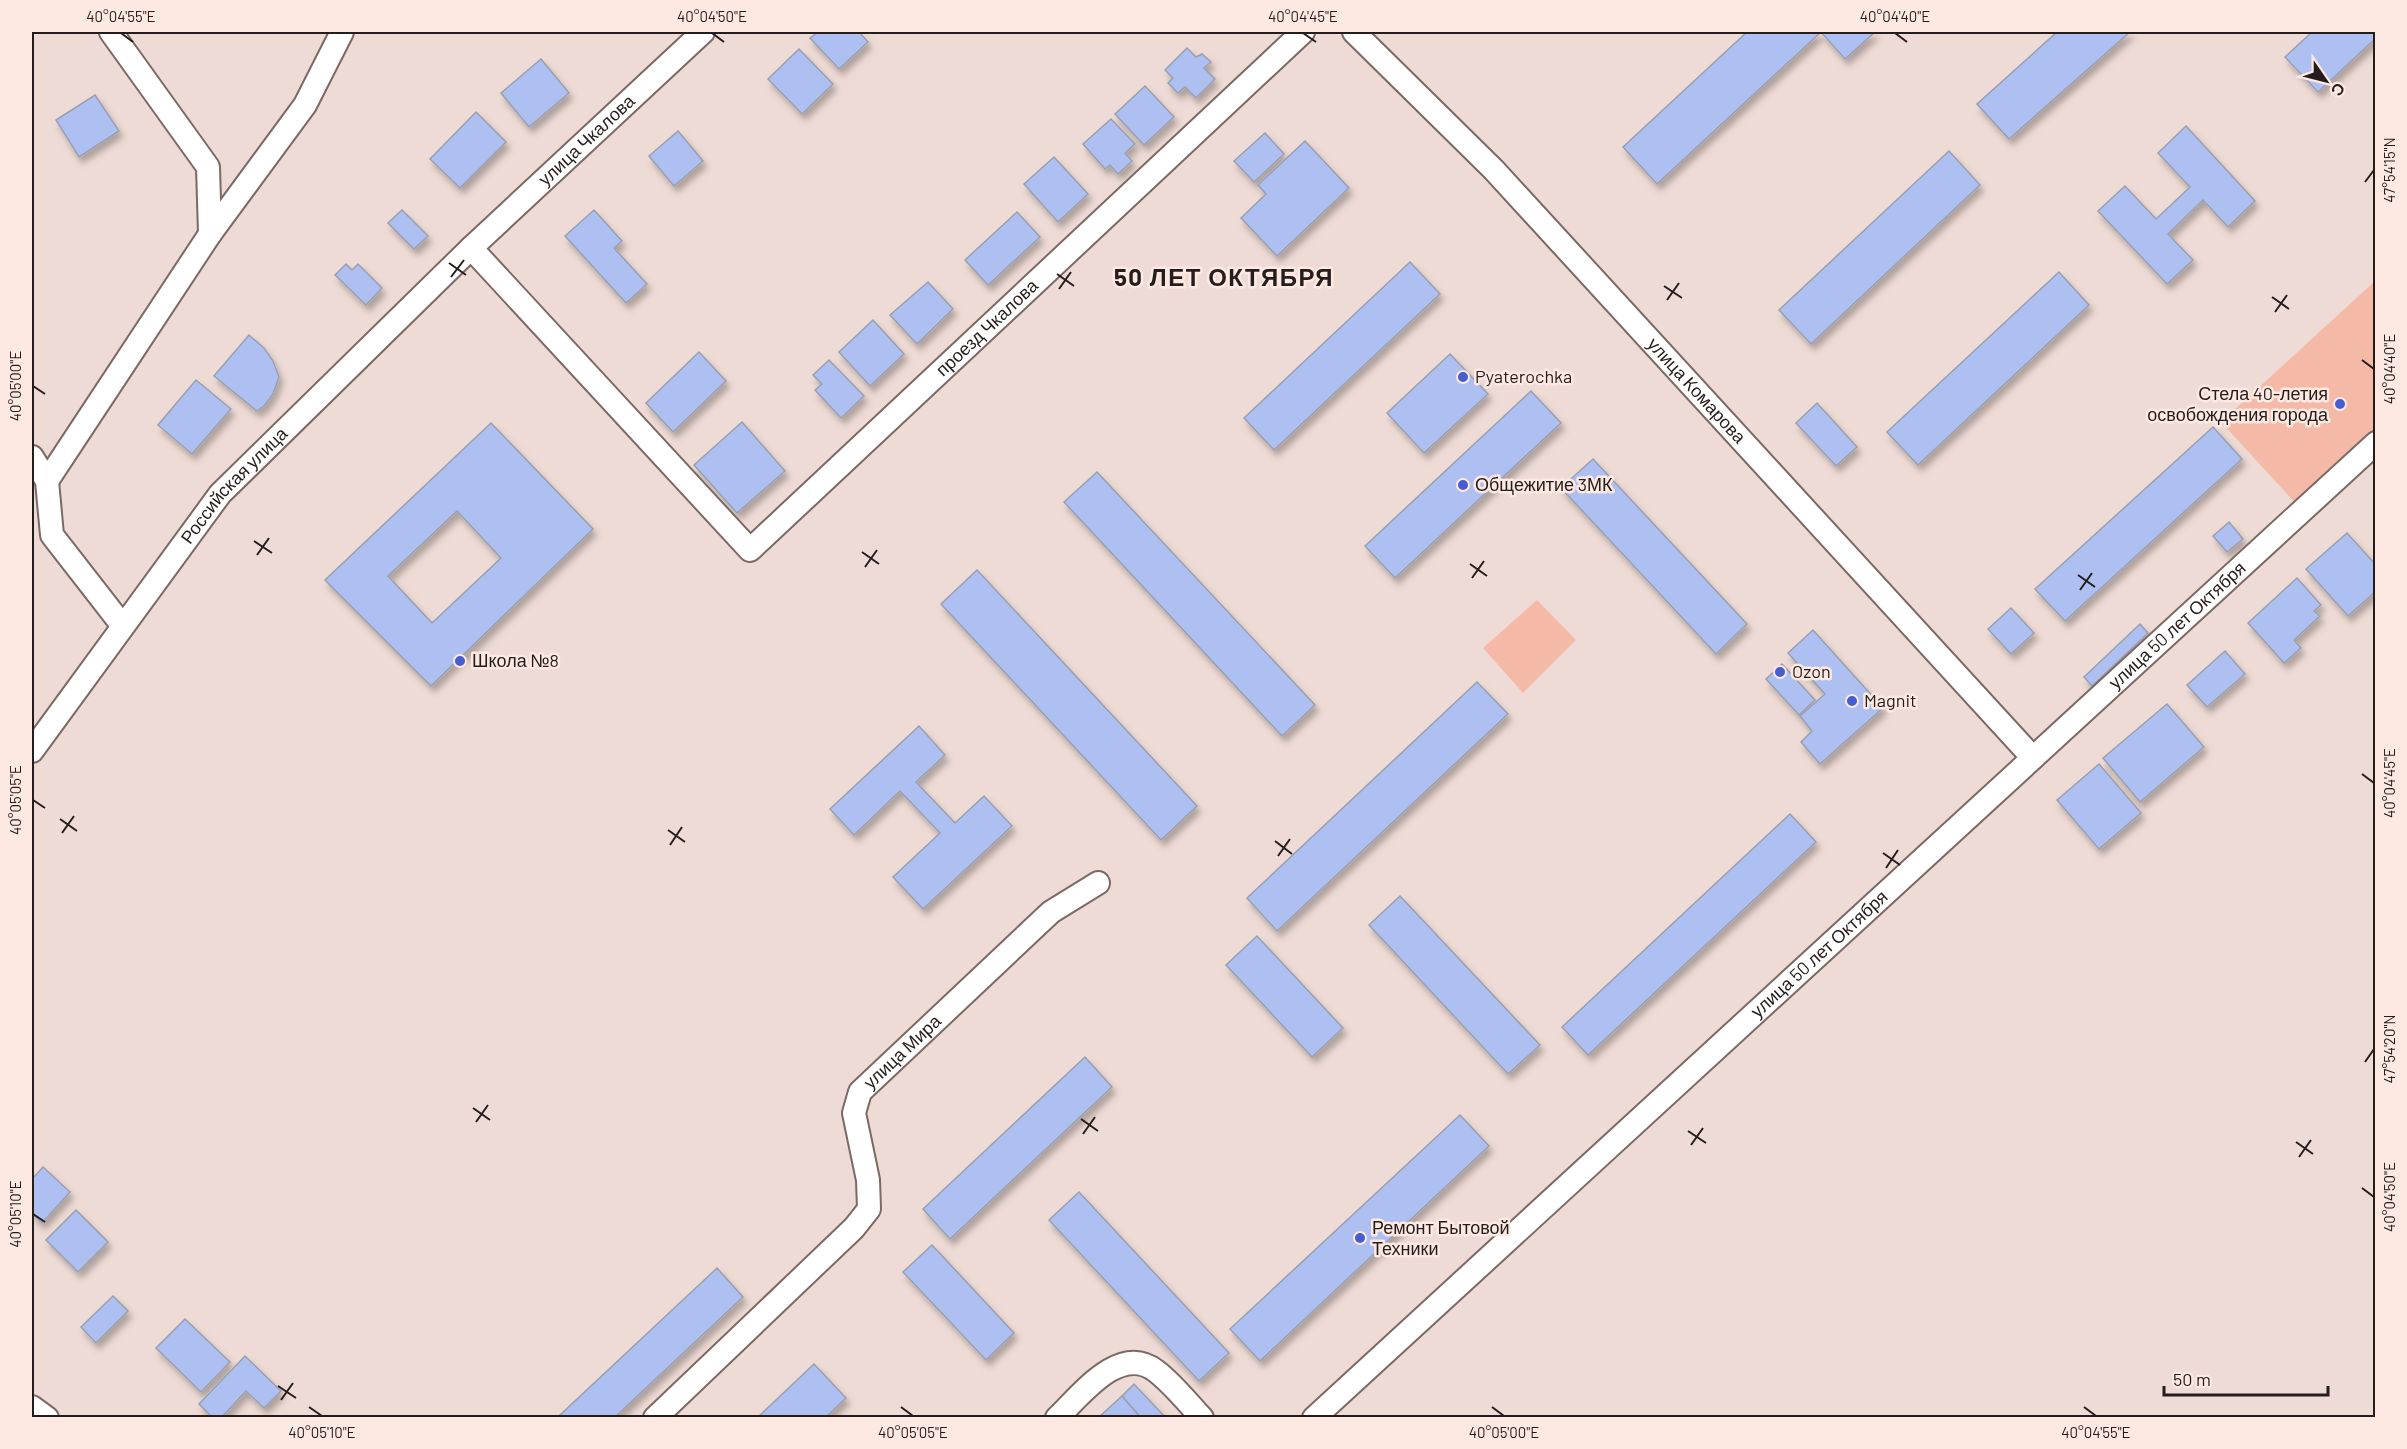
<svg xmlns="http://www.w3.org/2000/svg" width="2407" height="1449" font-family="Barlow,sans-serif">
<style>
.green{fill:#f5b9a8}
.building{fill:#aec0f2;stroke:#999faf;stroke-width:1.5;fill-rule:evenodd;filter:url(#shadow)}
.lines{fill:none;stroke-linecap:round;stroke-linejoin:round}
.minor-casing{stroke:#7b6964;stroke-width:26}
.minor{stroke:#fff;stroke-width:22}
.ticks{fill:none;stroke:#251d1b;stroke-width:2}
.poi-dot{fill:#445dd0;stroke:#fde8e2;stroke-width:2}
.labels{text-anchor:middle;stroke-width:5;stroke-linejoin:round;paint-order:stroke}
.street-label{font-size:18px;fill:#251d1b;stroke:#fde8e2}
.poi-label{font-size:18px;fill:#251d1b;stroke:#fde8e2;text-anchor:start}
.district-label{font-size:24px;font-weight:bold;letter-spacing:1.5px;fill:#251d1b;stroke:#fde8e2}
.neatline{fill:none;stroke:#251d1b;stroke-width:2}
.ticks-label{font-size:15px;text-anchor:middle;fill:#251d1b}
</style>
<defs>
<filter id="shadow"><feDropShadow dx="3.5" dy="6" stdDeviation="3" flood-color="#0004"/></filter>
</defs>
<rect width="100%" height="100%" fill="#efdbd5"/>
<!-- green -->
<g class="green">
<polygon points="2375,281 2375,433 2298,506 2221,422"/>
<polygon points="1537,600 1576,640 1523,693 1483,648"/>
</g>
<!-- building -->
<g class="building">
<polygon points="818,32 859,32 868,42 839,69 810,38"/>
<polygon points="1747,32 1875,32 1845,59 1821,32 1657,184 1623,147"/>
<polygon points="2057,32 2130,32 2009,139 1977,104"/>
<polygon points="2312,32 2376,32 2376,38 2318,92 2285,57"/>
<polygon points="1187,48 1196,57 1202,54 1211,62 1204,68 1215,79 1196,98 1185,87 1178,93 1168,83 1173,78 1165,70"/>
<polygon points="799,49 833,84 802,114 768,79"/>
<polygon points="541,59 569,93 529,127 501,93"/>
<polygon points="1145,86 1174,117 1144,145 1115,114"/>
<polygon points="95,95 119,131 79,157 56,120"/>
<polygon points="476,112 506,142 460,188 430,159"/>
<polygon points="1111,119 1135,144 1125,153 1132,161 1118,174 1110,165 1105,169 1083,144"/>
<polygon points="2186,126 2255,201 2228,227 2203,200 2168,234 2193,260 2167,284 2098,211 2125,186 2156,219 2190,187 2158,153"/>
<polygon points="678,131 703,161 674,186 649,156"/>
<polygon points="1265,133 1284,154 1254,182 1234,161"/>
<polygon points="1305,141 1349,188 1277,256 1241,218 1266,194 1258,185"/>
<polygon points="1949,151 1980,185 1811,344 1779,310"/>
<polygon points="1054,157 1088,194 1058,222 1024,184"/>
<polygon points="402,210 428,236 414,249 388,223"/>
<polygon points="594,210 622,241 614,248 647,284 626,303 565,236"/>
<polygon points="1017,212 1040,237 988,285 965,260"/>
<polygon points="1410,262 1440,294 1274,450 1244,418"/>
<polygon points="346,264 352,270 358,264 382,288 366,305 335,275"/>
<polygon points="2059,272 2089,305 1918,465 1887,432"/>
<polygon points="928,282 953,309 917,344 890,315"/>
<polygon points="873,320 904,354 870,386 839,352"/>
<polygon points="249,335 264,348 273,361 279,377 273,394 264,406 257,411 214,376"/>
<polygon points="699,352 726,381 673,432 646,403"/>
<polygon points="1450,354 1488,394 1424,453 1387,413"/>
<polygon points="829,360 864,396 841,418 815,390 822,384 813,375"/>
<polygon points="196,380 231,409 192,454 158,425"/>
<polygon points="1531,391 1561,423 1395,578 1365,546"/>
<polygon points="1817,403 1857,447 1836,466 1796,423"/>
<polygon points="742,422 785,471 737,513 694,465"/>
<path d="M491,423L593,529L431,686L325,580ZM457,511L501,558L432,623L388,576Z"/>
<polygon points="2213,427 2242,459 2065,621 2035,589"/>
<polygon points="1593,459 1747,624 1716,654 1561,488"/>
<polygon points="1097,472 1315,705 1282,736 1064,502"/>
<polygon points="2229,522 2243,539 2227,552 2213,536"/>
<polygon points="2347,533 2376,565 2376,591 2348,616 2306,569"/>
<polygon points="977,570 1197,806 1161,840 941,604"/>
<polygon points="2297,578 2321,605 2314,611 2320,616 2294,640 2301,648 2284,663 2248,623"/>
<polygon points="2011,608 2034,633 2011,654 1988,629"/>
<polygon points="2140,624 2148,633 2092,686 2084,677"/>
<polygon points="1813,630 1883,708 1820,764 1801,742 1812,731 1800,716 1825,694 1788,653"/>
<polygon points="2225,651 2245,674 2207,707 2187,685"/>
<polygon points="1782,664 1815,700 1799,715 1766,679"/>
<polygon points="1477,682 1508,714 1277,931 1247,898"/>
<polygon points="2167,704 2204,747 2140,802 2103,758"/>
<polygon points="919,726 945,755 916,782 955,823 984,796 1012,826 923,909 893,877 940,833 900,791 854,835 830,809"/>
<polygon points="2099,764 2141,813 2099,849 2057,800"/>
<polygon points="1790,814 1816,842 1588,1055 1562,1027"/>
<polygon points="1400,896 1540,1045 1508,1074 1369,925"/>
<polygon points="1257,936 1343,1028 1312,1057 1226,965"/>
<polygon points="1085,1057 1112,1087 950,1239 923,1209"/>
<polygon points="1460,1115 1489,1146 1260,1361 1230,1329"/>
<polygon points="43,1167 70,1192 42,1223 32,1214 32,1179"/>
<polygon points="1079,1192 1229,1353 1199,1381 1049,1220"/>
<polygon points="76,1210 108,1242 78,1272 46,1240"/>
<polygon points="932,1245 1014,1333 986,1360 903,1272"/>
<polygon points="717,1268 743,1297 614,1418 560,1418 559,1416"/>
<polygon points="113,1296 128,1311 96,1343 81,1327"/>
<polygon points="185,1319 230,1362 201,1392 156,1348"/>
<polygon points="245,1356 281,1391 264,1408 246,1391 221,1418 213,1418 199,1404"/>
<polygon points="814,1364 846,1398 825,1418 757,1418"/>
<polygon points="1134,1384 1166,1418 1141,1418 1122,1396"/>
<polygon points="1122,1396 1141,1418 1098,1418"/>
</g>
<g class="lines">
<defs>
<g id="minor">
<polyline points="111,32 208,167 210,234"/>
<path id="s1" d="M1354,32L1494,170L2033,758"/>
<path id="s2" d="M471,248L750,550L1303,32"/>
<polyline points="32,457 47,481 52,535 122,625"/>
<polyline points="47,481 210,234 305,105 342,32"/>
<path id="s3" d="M32,751L220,494L471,248L703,32"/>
<polyline points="32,1407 47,1418"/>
<path id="s4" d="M655,1418L854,1228L869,1209L868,1180L854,1113L860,1092L1051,912L1098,883"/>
<path d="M1057,1418C1081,1395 1120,1343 1156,1371C1173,1384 1187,1402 1202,1418"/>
<path id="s5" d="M1314,1418L2376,443"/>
</g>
</defs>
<!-- minor casing -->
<use href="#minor" class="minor-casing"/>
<!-- minor -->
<use href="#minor" class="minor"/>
</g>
<!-- ticks -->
<path class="ticks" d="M121,33L133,42M712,33L724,42M1303,33L1316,42M1895,33L1907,42M2365,182L2374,170M449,263L466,275M1057,274L1074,286M451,277L464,260M1664,286L1682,298M1059,289L1071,272M2272,297L2289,309M1667,300L1679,283M2275,312L2287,295M2362,360L2374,369M33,386L45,394M254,541L272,553M862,552L879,564M257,555L269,538M1470,564L1487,576M865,567L877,550M2078,575L2095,587M1472,578L1484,561M2080,590L2092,573M2362,774L2374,783M33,800L45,808M60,819L77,831M668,830L685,842M62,833L74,816M1275,841L1292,854M670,845L682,827M1883,853L1900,865M1278,856L1290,839M1886,868L1898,850M2365,1062L2374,1049M473,1108L490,1120M1081,1119L1098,1131M476,1122L488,1105M1688,1131L1706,1143M1083,1134L1095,1117M2296,1142L2313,1154M1691,1145L1703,1128M2299,1157L2311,1140M2362,1188L2374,1197M33,1214L45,1222M278,1386L296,1398M281,1400L293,1383M309,1407L322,1416M901,1407L913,1416M1492,1407L1504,1416M2084,1407L2096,1416"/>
<!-- markers -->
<g class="poi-dot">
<circle cx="1463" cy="377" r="6"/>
<circle cx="2340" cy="404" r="6"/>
<circle cx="1463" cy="485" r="6"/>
<circle cx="460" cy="661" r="6"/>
<circle cx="1780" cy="672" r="6"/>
<circle cx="1852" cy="701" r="6"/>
<circle cx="1360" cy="1238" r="6"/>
</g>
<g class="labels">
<!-- street labels -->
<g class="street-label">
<text dy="6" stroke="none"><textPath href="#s3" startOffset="828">улица Чкалова</textPath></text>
<text dy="6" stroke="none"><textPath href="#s2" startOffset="736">проезд Чкалова</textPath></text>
<text dy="6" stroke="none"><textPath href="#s1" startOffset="496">улица Комарова</textPath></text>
<text dy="6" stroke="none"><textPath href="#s3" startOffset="334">Российская улица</textPath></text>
<text dy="6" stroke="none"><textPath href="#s5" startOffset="1172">улица 50 лет Октября</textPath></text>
<text dy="6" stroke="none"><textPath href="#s5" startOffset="686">улица 50 лет Октября</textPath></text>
<text dy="6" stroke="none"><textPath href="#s4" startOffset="477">улица Мира</textPath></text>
</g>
<!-- poi labels -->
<g class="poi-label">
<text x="1475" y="383">Pyaterochka</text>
<text x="2328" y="400" text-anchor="end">Стела 40-летия<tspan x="2328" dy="21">освобождения города</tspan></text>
<text x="1475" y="491">Общежитие 3МК</text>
<text x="472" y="667">Школа №8</text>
<text x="1792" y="678">Ozon</text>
<text x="1864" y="707">Magnit</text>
<text x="1372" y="1234">Ремонт Бытовой<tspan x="1372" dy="21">Техники</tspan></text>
</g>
<!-- district labels -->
<g class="district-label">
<text x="1224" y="286">50 ЛЕТ ОКТЯБРЯ</text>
</g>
</g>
<!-- border -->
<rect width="2407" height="1449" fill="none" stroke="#fde8e2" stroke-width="66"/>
<!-- north arrow -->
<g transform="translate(2326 81) rotate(125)" stroke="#fde8e2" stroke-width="4.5" paint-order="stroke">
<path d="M0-4.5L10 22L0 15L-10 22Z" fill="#251d1b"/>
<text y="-9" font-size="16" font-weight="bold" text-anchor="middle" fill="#251d1b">С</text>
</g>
<!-- scale -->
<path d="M2164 1386v9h164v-9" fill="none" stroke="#251d1b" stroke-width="3"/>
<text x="2173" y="1386" font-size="18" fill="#251d1b" stroke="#fde8e2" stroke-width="4.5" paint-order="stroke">50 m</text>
<rect x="33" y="33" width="2341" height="1383" class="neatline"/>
<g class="ticks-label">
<text x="121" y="22">40°04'55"E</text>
<text x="712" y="22">40°04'50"E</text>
<text x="1303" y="22">40°04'45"E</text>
<text x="1895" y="22">40°04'40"E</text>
<text transform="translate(2390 170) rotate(-90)" y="5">47°54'15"N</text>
<text transform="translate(2390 369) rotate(-90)" y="5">40°04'40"E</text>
<text transform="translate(16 386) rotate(-90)" y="5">40°05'00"E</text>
<text transform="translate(2390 783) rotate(-90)" y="5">40°04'45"E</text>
<text transform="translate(16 800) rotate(-90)" y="5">40°05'05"E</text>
<text transform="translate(2390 1049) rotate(-90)" y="5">47°54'20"N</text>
<text transform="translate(2390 1197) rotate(-90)" y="5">40°04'50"E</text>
<text transform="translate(16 1214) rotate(-90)" y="5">40°05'10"E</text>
<text x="322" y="1438">40°05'10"E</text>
<text x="913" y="1438">40°05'05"E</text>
<text x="1504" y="1438">40°05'00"E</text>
<text x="2096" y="1438">40°04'55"E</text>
</g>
</svg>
